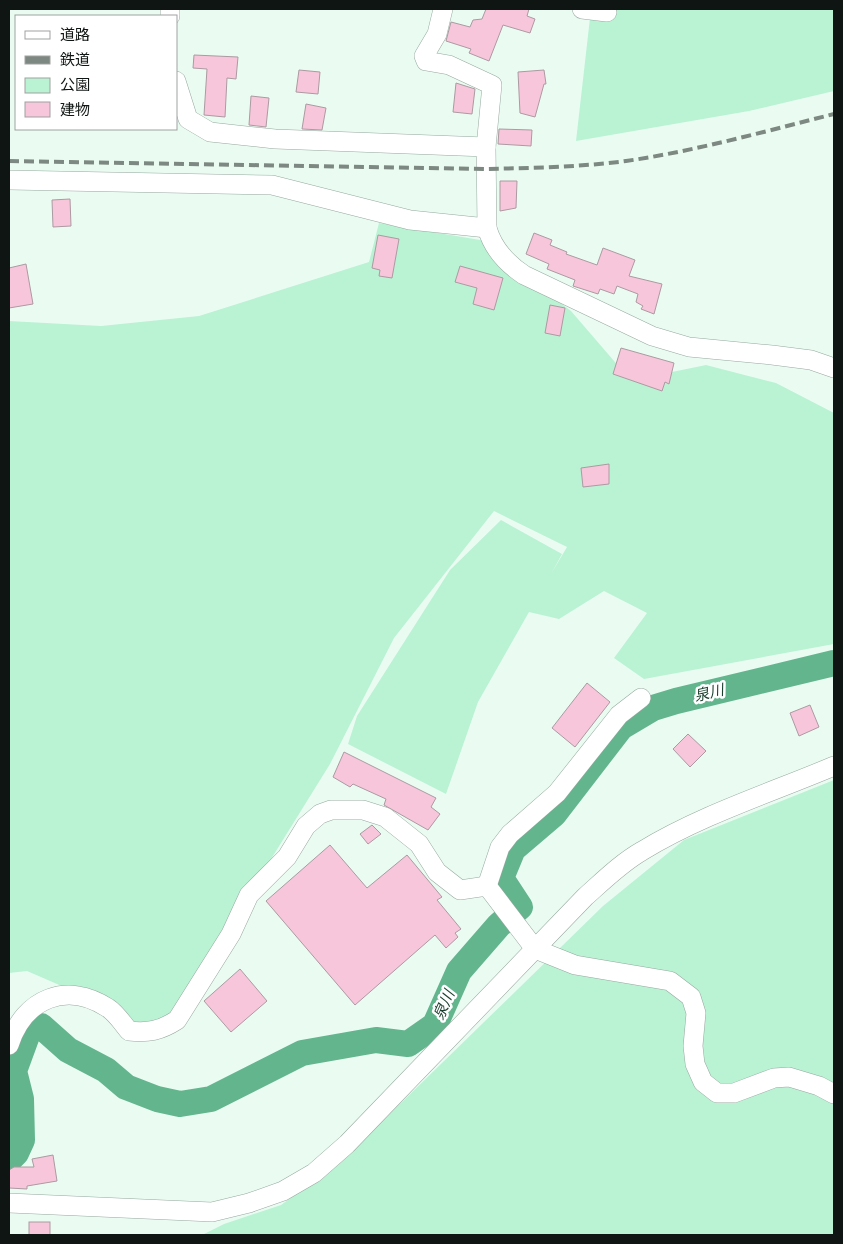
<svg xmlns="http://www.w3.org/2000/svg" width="843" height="1244" font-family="Roboto,'Noto Sans JP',sans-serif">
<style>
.green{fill:#baf2d4}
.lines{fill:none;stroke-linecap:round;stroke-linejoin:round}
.river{stroke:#63b58e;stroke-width:26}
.building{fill:#f7c6da;stroke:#ac9aa1}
.minor-casing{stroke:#97a89f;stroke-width:20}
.minor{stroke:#fff;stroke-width:19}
.rail{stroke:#7c8881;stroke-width:4;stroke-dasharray:10 5;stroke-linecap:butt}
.labels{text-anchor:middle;stroke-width:5;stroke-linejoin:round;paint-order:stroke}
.water-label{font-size:15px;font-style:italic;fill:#1b3f2e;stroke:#fff}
</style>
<rect width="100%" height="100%" fill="#eafcf2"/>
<!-- green -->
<g class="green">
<polygon points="591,9 834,9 834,91 749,111 576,141"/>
<polygon points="379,223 492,242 525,276 571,311 627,376 667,373 706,365 776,383 834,413 834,644 644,679 614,658 647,613 604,591 559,619 529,612 478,702 446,794 348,744 357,716 450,570 501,520 562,554 551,574 567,547 494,511 394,638 330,764 168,1025 129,1031 80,994 27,971 9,973 9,321 101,326 199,316 369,262"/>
<polygon points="834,780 834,1235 202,1235 224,1224 281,1205 341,1161 373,1125 402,1102 603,906 684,840"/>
</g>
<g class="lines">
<!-- river -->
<polyline class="river" points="9,1160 16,1153 22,1140 21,1099 14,1071 29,1030 41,1026 68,1050 106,1070 126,1087 157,1099 180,1104 211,1099 302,1053 376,1040 408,1044 435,1025 459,971 499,925 520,907 501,878 513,849 554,814 621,727 653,708 676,701 834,663"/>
</g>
<!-- building -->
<g class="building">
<polygon points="486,9 529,9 527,16 535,19 530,33 503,25 489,61 469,53 471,49 446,41 451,22 470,27 473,20 482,19"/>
<polygon points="194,55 238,57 236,79 227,78 225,117 204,115 207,69 193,68"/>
<polygon points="299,70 320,72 318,94 296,92"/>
<polygon points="544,70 546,84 544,84 535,117 520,113 518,72"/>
<polygon points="456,83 475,89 472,114 453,112"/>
<polygon points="251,96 269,98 266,127 249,125"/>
<polygon points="306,104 326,108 322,130 302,129"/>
<polygon points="499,129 532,130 531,146 498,144"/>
<polygon points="500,181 517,181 516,208 500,211"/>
<polygon points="70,199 71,226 53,227 52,200"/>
<polygon points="534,233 552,240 550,245 567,252 566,254 597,265 603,248 635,260 629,276 662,284 654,314 641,309 643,306 636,302 638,294 617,286 614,294 600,289 598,294 573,286 575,280 547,269 549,264 526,254"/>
<polygon points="378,235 399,239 392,278 379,276 380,270 372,268"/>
<polygon points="26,264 33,304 9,308 9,268"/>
<polygon points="460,266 503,278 494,310 473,304 477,288 455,282"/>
<polygon points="550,305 565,308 560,336 545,333"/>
<polygon points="621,348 674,363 669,384 665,382 662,391 613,374"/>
<polygon points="609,464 609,484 583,487 581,468"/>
<polygon points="587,683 610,702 575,747 552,728"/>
<polygon points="810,705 819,727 799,736 790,713"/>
<polygon points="688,734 706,751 690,767 673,749"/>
<polygon points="344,752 436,798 431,807 440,814 428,830 384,805 386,799 353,784 350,787 333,777"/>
<polygon points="372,825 381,834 368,844 360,834"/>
<polygon points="330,845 367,888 407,855 442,897 437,900 461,929 455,933 458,937 446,948 435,935 355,1005 266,901"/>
<polygon points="240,969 267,1001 231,1032 204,1001"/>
<polygon points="53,1155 57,1181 27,1186 27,1189 9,1188 9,1170 14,1167 34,1167 32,1159"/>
<rect x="29" y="1222" width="21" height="13"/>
</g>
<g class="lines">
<defs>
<g id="minor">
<polyline points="443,9 437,34 424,56 426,61 449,65 492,85 486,147"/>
<polyline points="582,9 607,12"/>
<polyline points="170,16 170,9"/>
<path d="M176,81L188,119L210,132L275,139L486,147L487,228C493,249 506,263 524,275L652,336L689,347L772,355L811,360L834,368"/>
<polyline points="9,180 272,185 410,220 487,228"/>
<polyline points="487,886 535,949 575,965 670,981 691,997 696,1013 693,1046 695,1064 703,1082 717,1093 734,1093 774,1078 789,1077 819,1086 834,1094"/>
<polyline points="487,886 500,847 510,834 557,793 619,715 641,698"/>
<path d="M9,1045C24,998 67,981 108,1008C116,1013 123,1024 129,1031C148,1033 160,1031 177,1020L231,934L249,895L287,857L306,826L320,814L331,810H363L385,817L419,844L437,872L460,890L487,886"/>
<path d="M9,1203L212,1212L249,1203L283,1191L314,1173L347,1144L585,897C603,881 621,863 642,851C701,815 770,793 834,766"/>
</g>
</defs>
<!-- minor casing -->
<use href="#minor" class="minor-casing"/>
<!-- minor -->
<use href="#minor" class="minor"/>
<!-- rail -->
<path class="rail" d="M9,161L486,169C532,168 580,167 626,161C696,151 766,131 834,114"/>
</g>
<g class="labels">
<!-- water labels -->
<g class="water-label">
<text transform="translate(709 693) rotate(-13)" y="5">泉川</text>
<text transform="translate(444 1005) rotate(-66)" y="5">泉川</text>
</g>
</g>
<!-- border -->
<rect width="843" height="1244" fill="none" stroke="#0f1512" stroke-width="20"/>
<!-- legend -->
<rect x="15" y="15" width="162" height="115" fill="#ffffff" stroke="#9fa1a0"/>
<rect x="25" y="31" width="25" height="8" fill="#ffffff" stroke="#9fa1a0"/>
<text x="60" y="40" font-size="15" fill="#0f1512">道路</text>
<rect x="25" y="56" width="25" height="8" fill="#7c8881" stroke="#9fa1a0"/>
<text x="60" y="65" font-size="15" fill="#0f1512">鉄道</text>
<rect x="25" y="78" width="25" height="15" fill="#baf2d4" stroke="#9fa1a0"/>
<text x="60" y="90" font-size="15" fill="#0f1512">公園</text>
<rect x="25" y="102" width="25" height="15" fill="#f7c6da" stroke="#9fa1a0"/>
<text x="60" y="115" font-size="15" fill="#0f1512">建物</text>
</svg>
